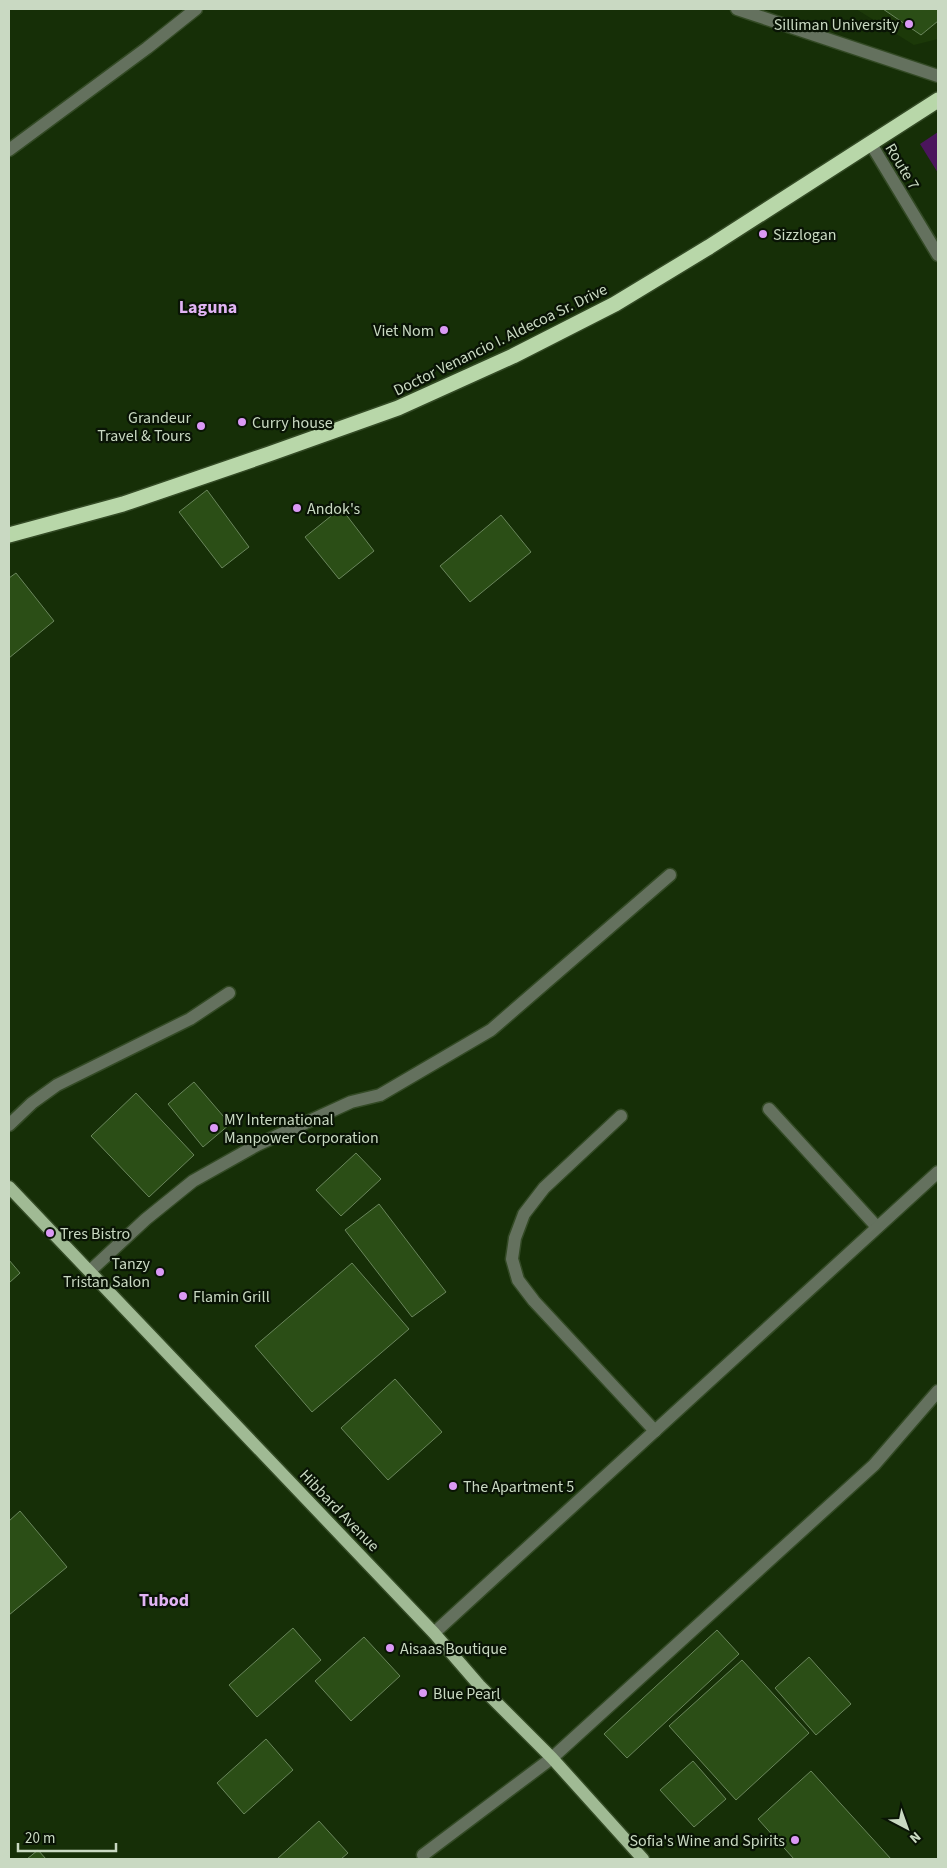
<svg xmlns="http://www.w3.org/2000/svg" width="947" height="1868" font-family="'Source Sans 3',sans-serif">
<style>
.built{fill:#1c3909}
.green{fill:#4b155d}
.building{fill:#2b4e16;stroke:#6a865c}
.lines{fill:none;stroke-linecap:round;stroke-linejoin:round}
.minor-casing{stroke:#334a25;stroke-width:15}
.major-casing{stroke:#334a25;stroke-width:15}
.highway-casing{stroke:#334a25;stroke-width:18}
.minor{stroke:#64715e;stroke-width:12}
.major{stroke:#a0ba94;stroke-width:12}
.highway{stroke:#b8d7a9;stroke-width:15}
.poi-dot{fill:#db99f5;stroke:#091405;stroke-width:2}
.labels{text-anchor:middle;stroke-width:4.5;stroke-linejoin:round;paint-order:stroke}
.poi-label{font-size:16px;fill:#c9d9c2;stroke:#091405;text-anchor:start}
.street-label{font-size:16px;fill:#c9d9c2;stroke:#091405}
.neighbourhood-label{font-size:18px;font-weight:bold;fill:#e1b4f4;stroke:#091405}
</style>
<rect width="100%" height="100%" fill="#162f07"/>
<!-- built -->
<polygon class="built" points="856,9 938,9 938,39 914,45"/>
<!-- green -->
<polygon class="green" points="938,132 938,173 920,144"/>
<!-- building -->
<g class="building">
<polygon points="883,9 938,9 938,21 921,35"/>
<polygon points="207,490 249,547 222,568 179,512"/>
<polygon points="341,508 374,551 339,579 305,537"/>
<polygon points="501,515 531,552 470,602 440,566"/>
<polygon points="16,573 54,621 9,658 9,578"/>
<polygon points="194,1082 230,1124 203,1147 168,1104"/>
<polygon points="136,1093 194,1155 149,1197 91,1136"/>
<polygon points="356,1153 381,1179 341,1216 316,1190"/>
<polygon points="379,1204 446,1292 412,1317 345,1230"/>
<polygon points="9,1260 20,1273 9,1283"/>
<polygon points="352,1263 409,1329 312,1412 255,1346"/>
<polygon points="395,1379 442,1432 388,1480 341,1428"/>
<polygon points="20,1511 67,1567 9,1615 9,1521"/>
<polygon points="293,1628 321,1660 257,1717 229,1685"/>
<polygon points="717,1630 739,1654 627,1758 604,1734"/>
<polygon points="364,1637 400,1676 351,1721 315,1681"/>
<polygon points="809,1657 851,1704 816,1735 775,1688"/>
<polygon points="742,1660 809,1733 736,1800 669,1726"/>
<polygon points="266,1739 293,1770 244,1814 217,1783"/>
<polygon points="693,1761 726,1799 694,1827 660,1790"/>
<polygon points="811,1771 891,1859 794,1859 758,1819"/>
<polygon points="319,1821 348,1853 341,1859 277,1859"/>
<polygon points="38,1850 46,1859 27,1859"/>
</g>
<g class="lines">
<defs>
<g id="minor">
<polyline points="737,9 938,76"/>
<polyline points="871,144 938,255"/>
<polyline points="9,150 147,48 196,9"/>
<polyline points="769,1109 877,1227"/>
<polyline points="621,1116 544,1188 524,1214 515,1238 512,1259 518,1280 534,1301 655,1431"/>
<polyline points="9,1125 32,1103 57,1085 190,1019 229,993"/>
<polyline points="90,1271 146,1219 193,1181 257,1145 351,1102 380,1095 491,1030 670,875"/>
<polyline points="434,1633 938,1172"/>
<polyline points="423,1855 552,1758 874,1465 938,1391"/>
</g>
<polyline id="major" points="9,1187 434,1633 479,1685 552,1758 643,1859"/>
<polyline id="highway" points="9,535 123,504 269,454 398,408 513,356 615,304 709,247 938,100"/>
</defs>
<!-- minor casing -->
<use href="#minor" class="minor-casing"/>
<!-- major casing -->
<use href="#major" class="major-casing"/>
<!-- highway casing -->
<use href="#highway" class="highway-casing"/>
<!-- minor -->
<use href="#minor" class="minor"/>
<!-- major -->
<use href="#major" class="major"/>
<!-- highway -->
<use href="#highway" class="highway"/>
</g>
<!-- markers -->
<g class="poi-dot">
<circle cx="909" cy="24" r="5"/>
<circle cx="763" cy="234" r="5"/>
<circle cx="444" cy="330" r="5"/>
<circle cx="242" cy="422" r="5"/>
<circle cx="201" cy="426" r="5"/>
<circle cx="297" cy="508" r="5"/>
<circle cx="214" cy="1128" r="5"/>
<circle cx="50" cy="1233" r="5"/>
<circle cx="160" cy="1272" r="5"/>
<circle cx="183" cy="1296" r="5"/>
<circle cx="453" cy="1486" r="5"/>
<circle cx="390" cy="1648" r="5"/>
<circle cx="423" cy="1693" r="5"/>
<circle cx="795" cy="1840" r="5"/>
</g>
<g class="labels">
<!-- poi labels -->
<g class="poi-label">
<text x="899" y="30" text-anchor="end">Silliman University</text>
<text x="773" y="240">Sizzlogan</text>
<text x="434" y="336" text-anchor="end">Viet Nom</text>
<text x="191" y="423" text-anchor="end">Grandeur<tspan x="191" dy="18">Travel &amp; Tours</tspan></text>
<text x="252" y="428">Curry house</text>
<text x="307" y="514">Andok's</text>
<text x="224" y="1125">MY International<tspan x="224" dy="18">Manpower Corporation</tspan></text>
<text x="60" y="1239">Tres Bistro</text>
<text x="150" y="1269" text-anchor="end">Tanzy<tspan x="150" dy="18">Tristan Salon</tspan></text>
<text x="193" y="1302">Flamin Grill</text>
<text x="463" y="1492">The Apartment 5</text>
<text x="400" y="1654">Aisaas Boutique</text>
<text x="433" y="1699">Blue Pearl</text>
<text x="785" y="1846" text-anchor="end">Sofia's Wine and Spirits</text>
</g>
<!-- street labels -->
<g class="street-label">
<text transform="translate(903 166) rotate(59)" y="6">Route 7</text>
<text transform="translate(500 339) rotate(-26)" y="6">Doctor Venancio I. Aldecoa Sr. Drive</text>
<text transform="translate(340 1510) rotate(46)" y="6">Hibbard Avenue</text>
</g>
<!-- neighbourhood labels -->
<g class="neighbourhood-label">
<text x="208" y="313">Laguna</text>
<text x="164" y="1606">Tubod</text>
</g>
</g>
<!-- border -->
<rect width="947" height="1868" fill="none" stroke="#c9d9c2" stroke-width="20"/>
<!-- north arrow -->
<g transform="translate(907 1828) rotate(139)" stroke="#091405" stroke-width="4" paint-order="stroke">
<path d="M0-4L9 19L0 12L-9 19Z" fill="#c9d9c2"/>
<text y="-8" font-size="14" font-weight="bold" text-anchor="middle" fill="#c9d9c2">N</text>
</g>
<!-- scale -->
<path d="M18 1843v8h98v-8" fill="none" stroke="#c9d9c2" stroke-width="2.5"/>
<text x="25" y="1843" font-size="15" fill="#c9d9c2" stroke="#091405" stroke-width="4" paint-order="stroke">20 m</text>
</svg>
